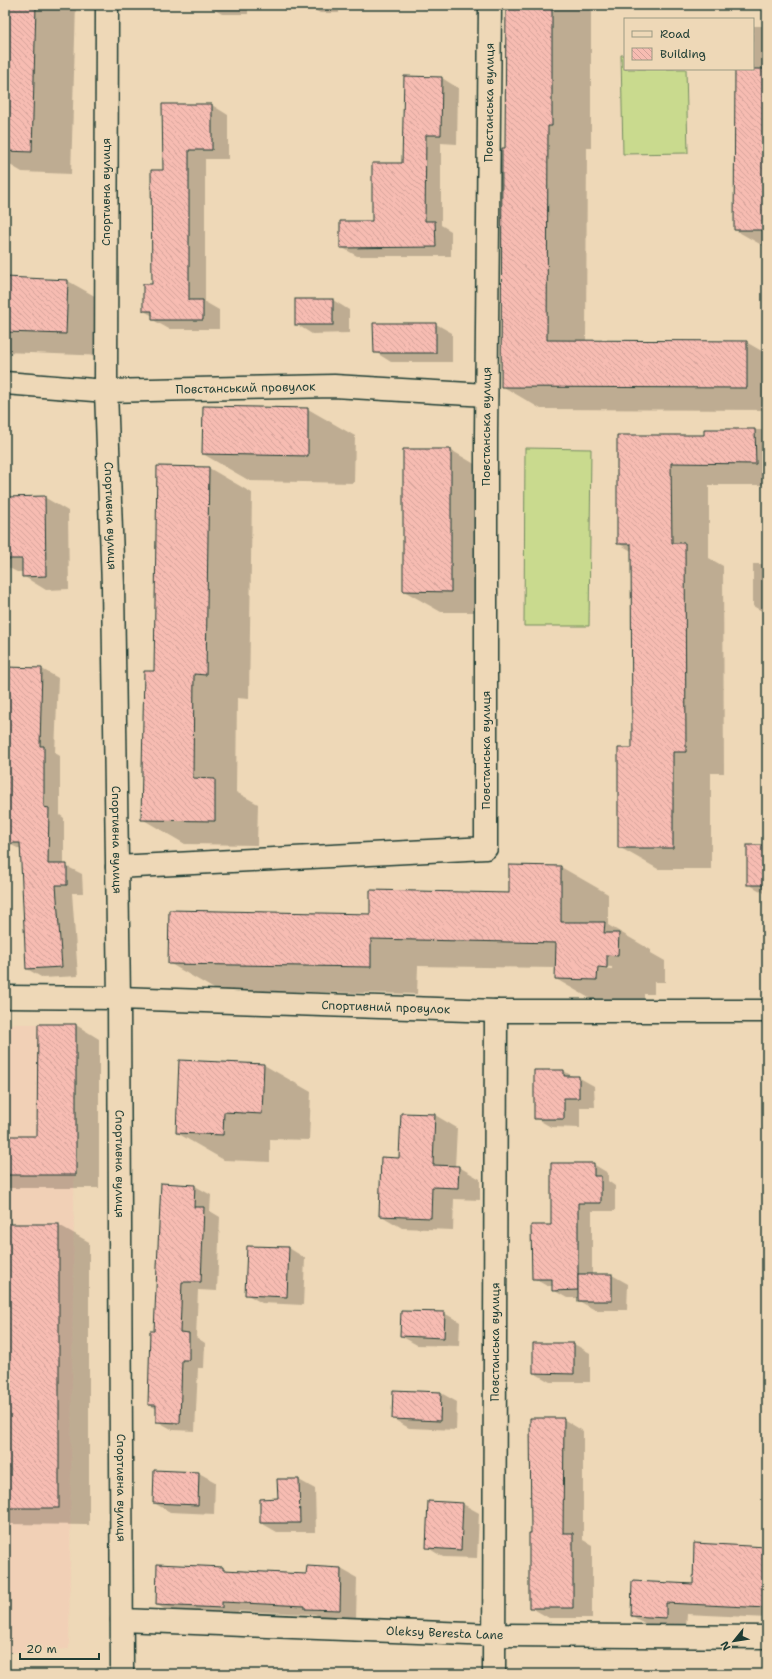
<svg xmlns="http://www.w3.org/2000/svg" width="772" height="1679" font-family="'Shantell Sans',sans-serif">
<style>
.built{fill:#f1d0b6}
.garden{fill:#c9da8e;stroke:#748c61}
.shadow{fill:#0003;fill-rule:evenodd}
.building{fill:url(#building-back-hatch);stroke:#1f3d34}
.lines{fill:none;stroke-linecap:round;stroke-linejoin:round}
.street-casing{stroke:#1f3d34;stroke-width:25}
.street{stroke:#eed8b7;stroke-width:22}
.labels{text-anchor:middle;stroke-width:3;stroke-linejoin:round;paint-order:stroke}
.street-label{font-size:12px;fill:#1f3d34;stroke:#eed8b7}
</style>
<defs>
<pattern id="building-back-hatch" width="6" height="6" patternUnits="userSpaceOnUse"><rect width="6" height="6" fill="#f7bcb2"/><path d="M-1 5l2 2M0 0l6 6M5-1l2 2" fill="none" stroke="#d3a29a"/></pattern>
</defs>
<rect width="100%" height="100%" fill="#eed8b7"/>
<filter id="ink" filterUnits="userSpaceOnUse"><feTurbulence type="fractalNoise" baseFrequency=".025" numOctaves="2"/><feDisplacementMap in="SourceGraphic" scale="8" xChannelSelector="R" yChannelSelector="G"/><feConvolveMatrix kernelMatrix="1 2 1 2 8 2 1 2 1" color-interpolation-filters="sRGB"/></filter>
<g filter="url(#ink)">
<!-- built -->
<polygon class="built" points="5,1024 76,1024 69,1649 5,1653"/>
<!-- garden -->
<g class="garden">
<polygon points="621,55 625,55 625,69 686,69 688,153 623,154"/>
<polygon points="525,448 591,449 589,626 524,626"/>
</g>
<!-- shadow -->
<g class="shadow">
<polygon points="5,5 76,5 71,174 22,172 5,162"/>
<polygon points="206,5 248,5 248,14 222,14"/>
<polygon points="306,5 339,5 339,13 320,13"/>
<polygon points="417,5 447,5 447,8 423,9"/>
<polygon points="507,5 591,5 591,148 587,148 586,341 746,342 767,354 767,410 541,409 502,386 506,149"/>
<polygon points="753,26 767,26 767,248 735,230 736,69 753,69"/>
<polygon points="404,77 442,78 458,88 457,144 441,143 441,225 451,231 451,256 357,256 341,247 373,222 403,164"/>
<polygon points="212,105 228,115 228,159 205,159 205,302 219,310 219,329 169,329 153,320 153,316 144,311 153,285 164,171"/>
<polygon points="5,278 68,281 107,303 105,356 5,352"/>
<polygon points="333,300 349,310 349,333 312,334 296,324"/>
<polygon points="436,324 452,333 452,362 391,362 375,352"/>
<polygon points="204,407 308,409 355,436 354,483 250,481 203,454"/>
<polygon points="705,430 767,430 767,485 709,485 709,558 723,566 724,773 711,773 711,869 658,869 619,847 633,749 633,552 618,543 618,436 705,436"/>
<polygon points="404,450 451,450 488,472 488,612 441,612 404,591"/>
<polygon points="209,468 252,493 249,699 237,698 236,792 258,804 257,845 185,844 142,819 155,672"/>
<polygon points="44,497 68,511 69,589 46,590 23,576 23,572 17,572 5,566 5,498"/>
<polygon points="753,564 767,564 767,614 753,606"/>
<polygon points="42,669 58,678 55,753 60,756 60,815 64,818 64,865 82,874 83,893 72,893 78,976 43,978 27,969 21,850 8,843 8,772 5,770 5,685"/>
<polygon points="767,846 767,893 764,893 748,884"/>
<path d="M510,866L561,867L608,894V925L651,950V953L665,961V982H654V994H644V1006H603L556,979V968L418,966L417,994L216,990L169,963L371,915L510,894ZM596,966L612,967V969L598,968Z"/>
<polygon points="76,1025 99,1039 99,1188 5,1188 5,1137 38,1137"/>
<polygon points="264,1065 311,1092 309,1140 270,1139 270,1162 224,1160 177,1133"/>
<polygon points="564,1071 574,1077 578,1077 594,1086 595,1107 580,1107 580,1128 551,1127 535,1118"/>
<polygon points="402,1114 435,1115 457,1128 455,1167 459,1167 480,1179 480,1200 454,1199 453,1230 402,1228 380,1215 400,1159"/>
<polygon points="593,1164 608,1173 608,1181 615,1186 615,1211 592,1211 592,1275 612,1275 628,1284 627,1310 595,1310 579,1301 579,1298 567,1298 553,1290 553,1286 547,1286 533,1278 552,1226"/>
<polygon points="195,1186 211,1195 210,1211 220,1217 217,1291 198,1290 196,1337 205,1343 204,1368 198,1368 195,1431 173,1430 157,1421 157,1409 149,1405 155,1332"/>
<polygon points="5,1225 59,1225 89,1242 89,1525 5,1524"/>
<polygon points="289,1248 305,1258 303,1305 262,1303 246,1294"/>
<polygon points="444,1313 460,1322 459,1346 417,1345 401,1336"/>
<polygon points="574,1344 590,1353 590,1382 550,1382 534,1373"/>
<polygon points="394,1391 441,1393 457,1402 456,1430 409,1428 393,1419"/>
<polygon points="563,1419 583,1431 583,1540 592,1545 592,1618 549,1618 530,1607 532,1449"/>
<polygon points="155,1471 199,1473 215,1482 214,1514 170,1512 154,1503"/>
<polygon points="278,1480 299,1480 315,1489 316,1532 277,1532 261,1523 279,1499"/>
<polygon points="463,1504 479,1513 477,1558 443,1557 428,1548"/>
<polygon points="767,1548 767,1618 687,1614 686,1630 653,1628 632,1616"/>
<polygon points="158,1565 223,1568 230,1572 307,1575 308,1567 341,1569 357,1578 356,1619 322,1618 315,1614 238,1611 237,1617 173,1614 157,1605"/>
</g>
<!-- building -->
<g class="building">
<polygon points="5,5 36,5 32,152 5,151"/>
<polygon points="506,5 552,5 552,126 548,126 547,340 747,341 747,388 501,387 502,148 505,148"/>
<polygon points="735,69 767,69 767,230 734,230"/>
<polygon points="404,76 442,77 441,135 426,135 425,221 435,221 436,247 340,248 340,221 372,221 372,163 402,163"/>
<polygon points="162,104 212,104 212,150 189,150 189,300 203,300 203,320 152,320 152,311 143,311 143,284 152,284 151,170 163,170"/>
<polygon points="5,277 68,280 66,334 5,332"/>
<rect x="295" y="299" width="38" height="26"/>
<polygon points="373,323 436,323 436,353 374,353"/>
<polygon points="203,406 308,408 308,456 202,454"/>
<polygon points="704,429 755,429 756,464 671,463 672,543 685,543 686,752 673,752 673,848 618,848 618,748 632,748 631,544 617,544 617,435 704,435"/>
<polygon points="403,449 451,449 451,592 403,591"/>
<polygon points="157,466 209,467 206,675 194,674 193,778 215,779 215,821 141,820 144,671 154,671"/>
<polygon points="45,496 46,576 22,577 22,559 5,559 5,497"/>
<polygon points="5,667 42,668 40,746 44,746 44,807 49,808 48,864 67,864 67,885 56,885 62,967 26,969 20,843 7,843 7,768 5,768"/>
<rect x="747" y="845" width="20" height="40"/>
<polygon points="509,865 561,866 561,922 605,922 604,933 619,933 618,956 607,955 607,968 598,967 597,980 555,979 556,943 371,939 371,967 168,964 169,910 370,914 370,890 509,893"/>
<polygon points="38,1024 76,1024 76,1175 5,1175 6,1136 37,1136"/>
<polygon points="179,1060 264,1064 262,1114 224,1112 223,1135 176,1133"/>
<polygon points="534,1070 564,1070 564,1076 579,1076 579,1098 564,1098 564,1119 534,1119"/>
<polygon points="401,1113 435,1114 433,1165 459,1166 458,1188 432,1187 431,1218 379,1216 381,1157 399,1158"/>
<polygon points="551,1163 594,1163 594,1176 601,1176 601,1203 578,1203 578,1290 552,1291 552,1279 532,1279 531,1225 551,1225"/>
<polygon points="161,1183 195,1185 194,1207 204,1207 201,1282 182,1282 180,1332 189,1333 189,1360 182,1360 180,1423 156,1422 156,1405 148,1405 150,1331 154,1331"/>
<rect x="5" y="1224" width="54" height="284"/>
<polygon points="247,1246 289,1247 287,1297 245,1295"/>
<rect x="578" y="1274" width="34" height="27"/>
<polygon points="401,1311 445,1312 444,1338 400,1336"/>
<polygon points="533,1343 574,1343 574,1374 533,1373"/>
<polygon points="393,1390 441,1392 440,1421 392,1419"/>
<polygon points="530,1418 564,1418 563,1533 573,1533 573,1608 529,1608 529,1533 531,1533"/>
<polygon points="154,1470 199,1472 198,1505 153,1503"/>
<polygon points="277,1479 299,1479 300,1523 260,1523 260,1499 278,1498"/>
<polygon points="428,1501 463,1503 461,1550 426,1548"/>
<polygon points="694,1543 767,1547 767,1608 666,1603 666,1618 631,1616 632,1581 693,1584"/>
<polygon points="157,1564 223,1567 223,1570 306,1574 307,1566 341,1568 340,1610 305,1609 305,1606 222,1602 222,1608 156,1605"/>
</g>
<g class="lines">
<defs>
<g id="street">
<path id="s1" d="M107,5L106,391L113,586L119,998L122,1674"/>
<path id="s2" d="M5,383L106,391L334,386L486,395"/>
<path id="s3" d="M117,867L486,848V437L490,5"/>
<path id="s4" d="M5,997L119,998L496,1011H767"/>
<path id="s5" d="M122,1620L493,1635L767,1637"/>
<path id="s6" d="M494,1674L496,1011"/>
</g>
</defs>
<!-- street casing -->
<use href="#street" class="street-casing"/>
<!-- street -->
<use href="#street" class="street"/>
</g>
</g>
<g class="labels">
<!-- street labels -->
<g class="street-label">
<text dy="4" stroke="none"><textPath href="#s3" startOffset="1115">Повстанська вулиця</textPath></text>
<text transform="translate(106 192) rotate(-90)" y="4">Спортивна вулиця</text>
<text dy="4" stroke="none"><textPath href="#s2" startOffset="241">Повстанський провулок</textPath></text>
<text dy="4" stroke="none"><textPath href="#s3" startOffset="791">Повстанська вулиця</textPath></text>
<text dy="4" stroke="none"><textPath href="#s1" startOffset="511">Спортивна вулиця</textPath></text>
<text transform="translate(486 750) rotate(-90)" y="4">Повстанська вулиця</text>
<text dy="4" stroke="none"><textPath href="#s1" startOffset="835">Спортивна вулиця</textPath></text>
<text dy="4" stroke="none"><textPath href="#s4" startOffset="381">Спортивний провулок</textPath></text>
<text dy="4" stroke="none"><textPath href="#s1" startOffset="1159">Спортивна вулиця</textPath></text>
<text dy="4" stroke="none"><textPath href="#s6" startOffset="332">Повстанська вулиця</textPath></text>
<text dy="4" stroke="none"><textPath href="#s1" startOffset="1483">Спортивна вулиця</textPath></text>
<text dy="4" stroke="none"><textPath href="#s5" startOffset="323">Oleksy Beresta Lane</textPath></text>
</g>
</g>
<!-- margin -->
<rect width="772" height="1679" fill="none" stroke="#eed8b7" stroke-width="20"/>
<rect x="10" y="10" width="752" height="1659" fill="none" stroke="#1f3d34" stroke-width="1.5" filter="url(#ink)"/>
<!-- legend -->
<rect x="624" y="18" width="130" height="52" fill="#eed8b7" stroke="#9b9a83"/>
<rect x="632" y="31" width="20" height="6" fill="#eed8b7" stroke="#9b9a83"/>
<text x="660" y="38" font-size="12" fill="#1f3d34">Road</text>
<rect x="632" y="48" width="20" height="12" fill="url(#building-back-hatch)" stroke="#9b9a83"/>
<text x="660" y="58" font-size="12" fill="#1f3d34">Building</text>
<!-- north arrow -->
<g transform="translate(734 1641) rotate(240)" stroke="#eed8b7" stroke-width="3" paint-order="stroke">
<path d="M0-3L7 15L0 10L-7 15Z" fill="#1f3d34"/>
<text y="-6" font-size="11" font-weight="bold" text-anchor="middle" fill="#1f3d34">N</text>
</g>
<!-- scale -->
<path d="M20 1653v6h79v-6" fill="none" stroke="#1f3d34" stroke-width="2"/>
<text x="26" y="1653" font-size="12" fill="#1f3d34" stroke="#eed8b7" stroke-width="3" paint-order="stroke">20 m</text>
</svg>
